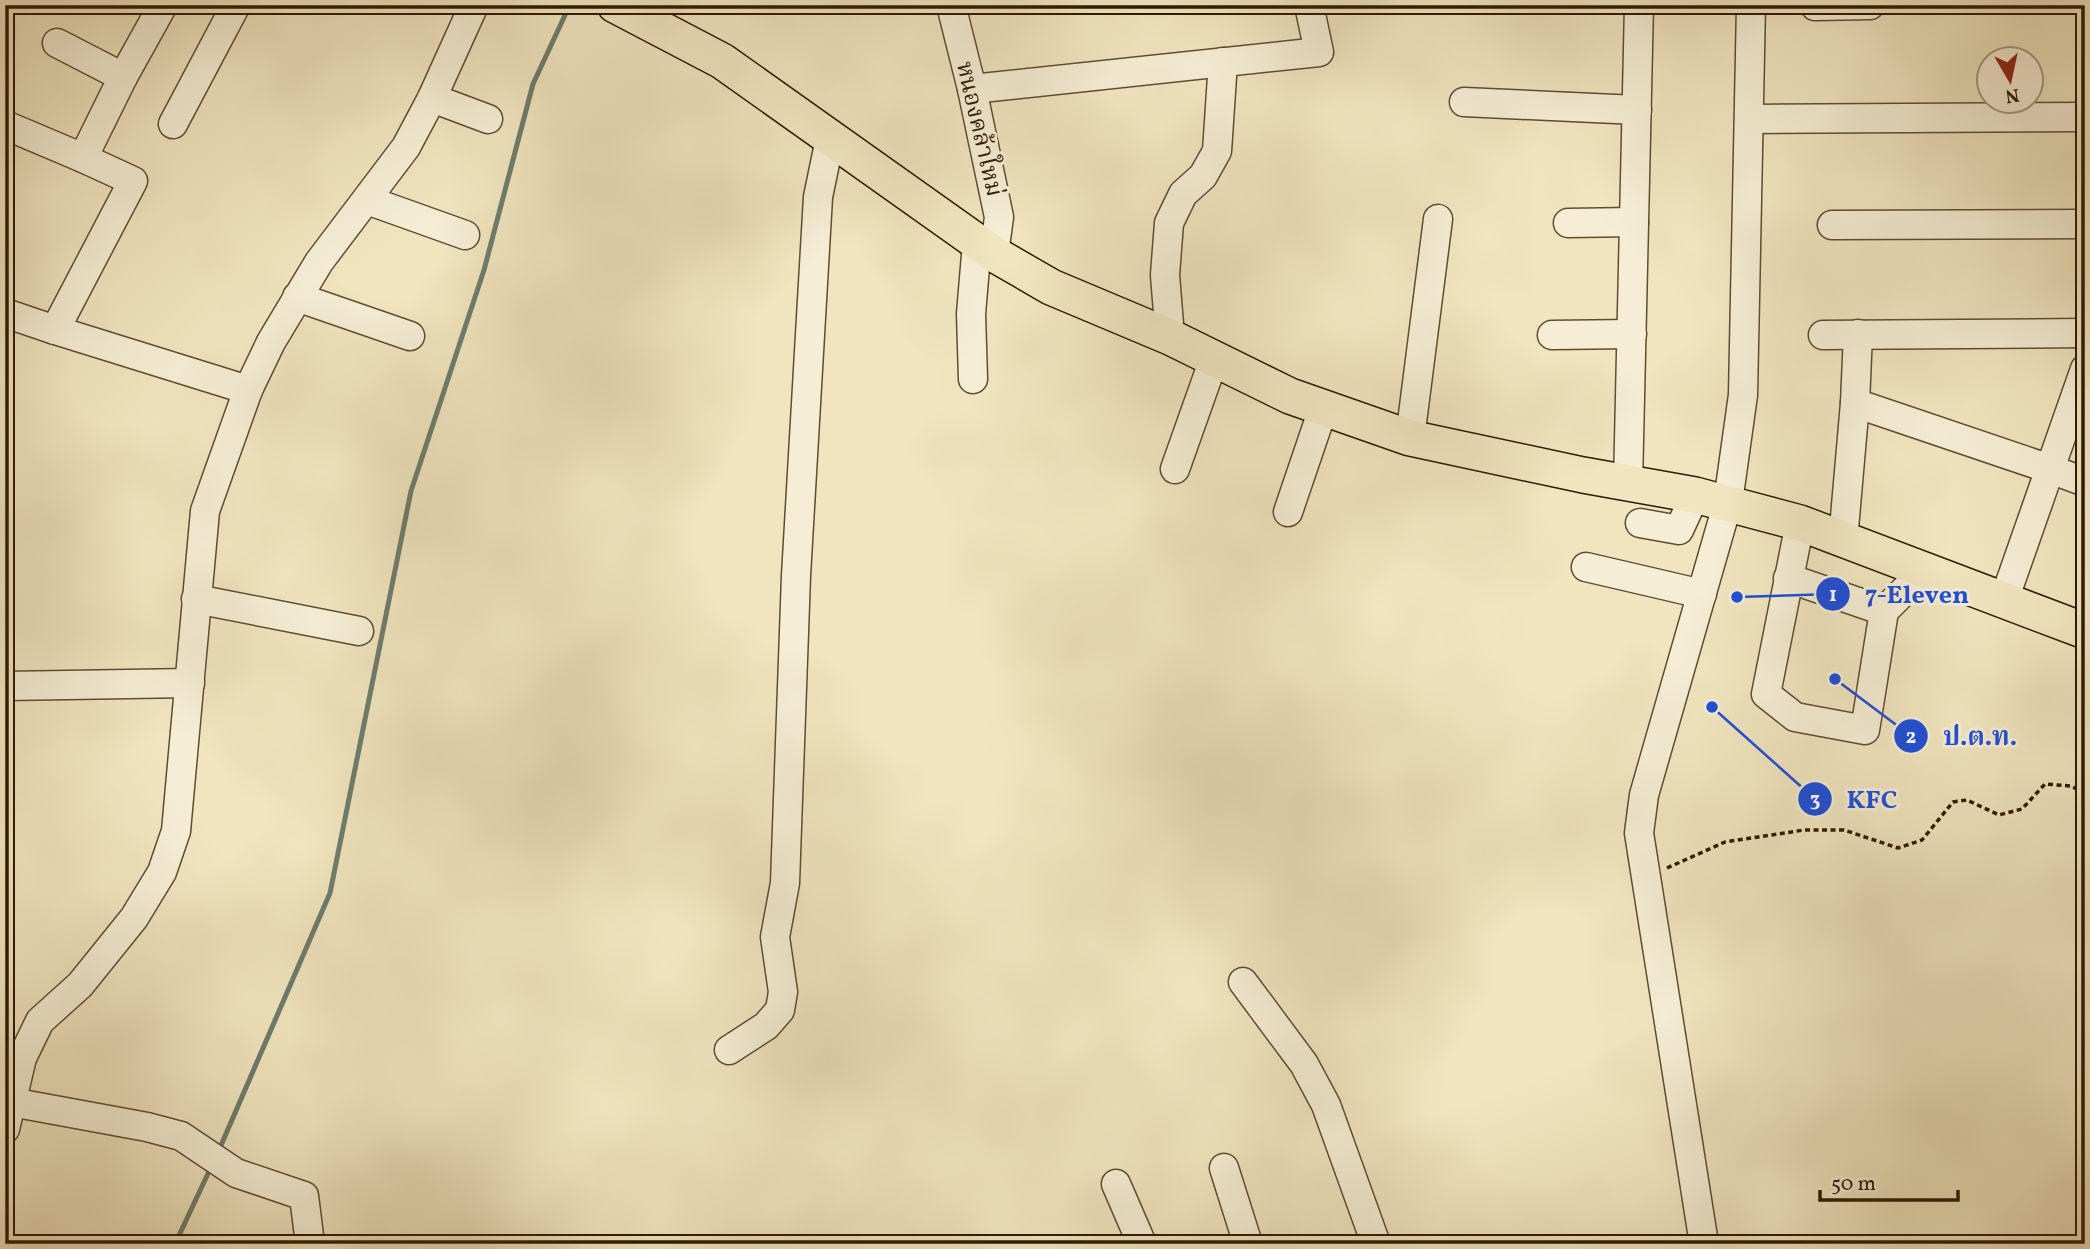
<svg xmlns="http://www.w3.org/2000/svg" width="2090" height="1249" font-family="Vollkorn,'Noto Serif Thai',serif">
<style>
.lines{fill:none;stroke-linecap:round;stroke-linejoin:round}
.stream{stroke:#6e7d6d;stroke-width:5}
.minor-casing{stroke:#5e4d32;stroke-width:31}
.major-casing{stroke:#2d1a03;stroke-width:38}
.path{stroke:#2d1a03;stroke-width:3.5;stroke-dasharray:5 3.5;stroke-linecap:butt}
.minor{stroke:#f5eed5;stroke-width:28}
.major{stroke:#f0e5bf;stroke-width:35}
.labels{text-anchor:middle;stroke-width:6;stroke-linejoin:round;paint-order:stroke}
.street-label{font-size:24px;fill:#2d1a03;stroke:#f5eed5}
.leader{fill:none;stroke:#1d4ed8;stroke-width:2.5}
.callout-dot{fill:#1d4ed8;stroke:#f5eed5;stroke-width:2.5}
.mark-label{font-size:21px;text-anchor:middle;font-weight:bold;fill:#fff}
.callout-label{font-size:26px;text-anchor:middle;font-weight:bold;fill:#1d4ed8;stroke:#f5eed5;stroke-width:6;stroke-linejoin:round;paint-order:stroke}
</style>
<rect width="100%" height="100%" fill="#f0e5bf"/>
<filter id="stains"><feTurbulence type="fractalNoise" baseFrequency=".00286" numOctaves="4"/><feColorMatrix values="0 0 0 0 .2 0 0 0 0 .09 0 0 0 0 .02 0 0 0 .5 -.17"/></filter>
<radialGradient id="worn" r=".72"><stop offset=".6" stop-color="#630" stop-opacity="0"/><stop offset="1" stop-color="#630" stop-opacity=".3"/></radialGradient>
<g class="lines">
<!-- stream -->
<g class="stream">
<polyline points="219,1150 330,893 411,491 484,270 533,84 566,13 574,5"/>
<polyline points="175,1244 212,1165"/>
</g>
<defs>
<g id="minor">
<polyline points="951,5 972,89 999,217 994,254"/>
<polyline points="1815,6 1870,5"/>
<polyline points="57,43 123,77"/>
<polyline points="972,89 1319,52 1309,5"/>
<polyline points="432,98 488,119"/>
<polyline points="1464,102 1637,110"/>
<polyline points="1750,119 2085,117"/>
<polyline points="173,124 236,5"/>
<polyline points="5,125 83,158 133,181 55,330"/>
<polyline points="83,158 123,77 163,5"/>
<polyline points="367,200 465,235"/>
<polyline points="1568,223 1634,222"/>
<polyline points="1832,225 2085,224"/>
<polyline points="297,297 410,336"/>
<polyline points="5,313 55,330 248,390"/>
<polyline points="1552,335 1632,334"/>
<polyline points="1823,335 2085,333"/>
<polyline points="1170,337 1165,275 1169,223 1183,194 1203,176 1217,151 1223,62"/>
<polyline points="973,379 971,314 977,243"/>
<polyline points="1855,403 2050,469 2085,482"/>
<polyline points="1410,438 1438,219"/>
<polyline points="1175,469 1214,359"/>
<polyline points="1628,484 1639,5"/>
<polyline points="1288,512 1323,409"/>
<polyline points="1640,523 1679,530 1695,495"/>
<polyline points="1800,523 1766,694 1795,717 1865,730 1884,611 1925,570"/>
<polyline points="1843,540 1855,403 1858,334"/>
<polyline points="1586,567 1702,594"/>
<polyline points="1788,578 1884,611"/>
<polyline points="196,599 359,631"/>
<polyline points="2004,600 2085,369"/>
<polyline points="5,686 190,683"/>
<polyline points="1243,982 1304,1064 1326,1105 1376,1244"/>
<polyline points="729,1050 766,1026 780,1010 783,992 775,937 785,883 796,576 818,197 830,139"/>
<polyline points="11,1102 147,1127 181,1136 236,1173 304,1196 310,1244"/>
<polyline points="5,1129 22,1058 40,1021 80,985 134,918 162,872 176,831 205,511 248,390 271,342 319,262 406,147 432,98 474,5"/>
<polyline points="1224,1168 1248,1244"/>
<polyline points="1116,1184 1142,1244"/>
<polyline points="1704,1244 1639,833 1644,795 1728,502 1743,395 1751,5"/>
</g>
<polyline id="major" points="615,5 722,61 994,254 1051,287 1170,337 1290,396 1410,438 1583,475 1695,495 1800,523 2085,631"/>
</defs>
<!-- minor casing -->
<use href="#minor" class="minor-casing"/>
<!-- major casing -->
<use href="#major" class="major-casing"/>
<!-- path -->
<polyline class="path" points="1667,868 1725,842 1804,830 1844,830 1898,848 1922,840 1953,802 1967,800 1999,815 2022,809 2045,784 2071,786 2085,793"/>
<!-- minor -->
<use href="#minor" class="minor"/>
<!-- major -->
<use href="#major" class="major"/>
</g>
<g class="labels">
<!-- street labels -->
<g class="street-label">
<text transform="translate(980 129) rotate(77)" y="8">หนองคล้าใหม่</text>
</g>
</g>
<!-- callouts -->
<path class="leader" d="M1737 597L1833 594M1835 679L1911 736M1712 707L1815 799"/>
<g class="callout-dot">
<circle cx="1737" cy="597" r="7"/>
<circle cx="1835" cy="679" r="7"/>
<circle cx="1712" cy="707" r="7"/>
<circle cx="1833" cy="594" r="18"/>
<circle cx="1911" cy="736" r="18"/>
<circle cx="1815" cy="799" r="18"/>
</g>
<g class="mark-label">
<text x="1833" y="601">1</text>
<text x="1911" y="743">2</text>
<text x="1815" y="806">3</text>
</g>
<g class="callout-label">
<text x="1917" y="603">7-Eleven</text>
<text x="1980" y="745">ป.ต.ท.</text>
<text x="1872" y="808">KFC</text>
</g>
<!-- margin -->
<rect width="2090" height="1249" fill="none" stroke="#f0e5bf" stroke-width="28"/>
<rect x="7" y="7" width="2076" height="1235" fill="none" stroke="#2d1a03" stroke-width="3.5"/>
<rect x="14" y="14" width="2062" height="1221" fill="none" stroke="#2d1a03" stroke-width="2"/>
<!-- north arrow -->
<g transform="translate(2010 80) rotate(171)"><circle r="33" fill="#f5eed5" stroke="#a59981" stroke-width="2"/>
<path d="M0-5L12 26L0 18L-12 26Z" fill="#8f2418"/>
<text y="-10" font-size="19" font-weight="bold" text-anchor="middle" fill="#2d1a03">N</text>
</g>
<!-- scale -->
<path d="M1820 1190v10h138v-10" fill="none" stroke="#2d1a03" stroke-width="3.5"/>
<text x="1831" y="1190" font-size="21" fill="#2d1a03" stroke="#f5eed5" stroke-width="5" paint-order="stroke">50 m</text>
<rect width="100%" height="100%" filter="url(#stains)"/>
<rect width="100%" height="100%" fill="url(#worn)"/>
</svg>
